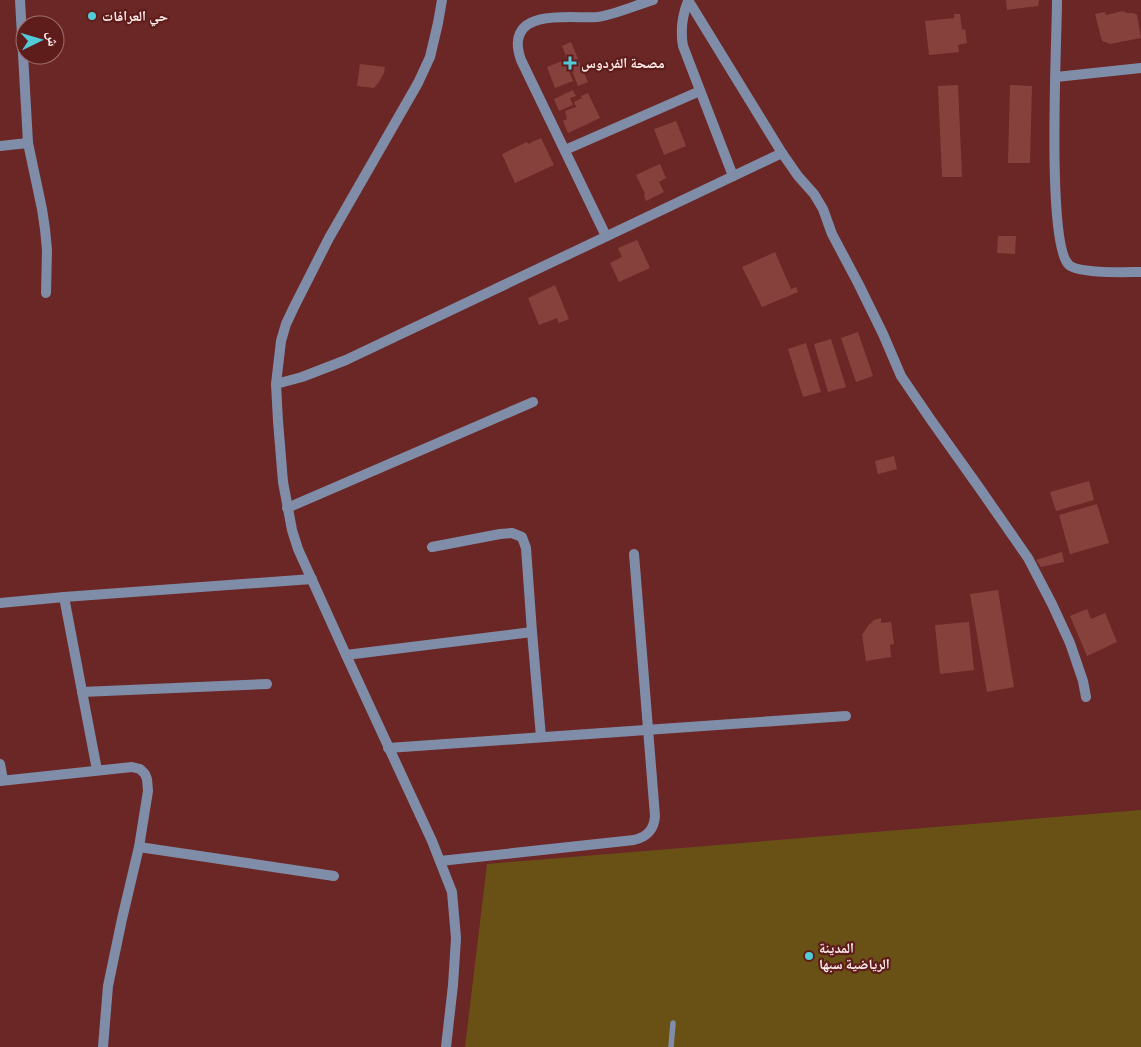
<svg xmlns="http://www.w3.org/2000/svg" width="1141" height="1047" font-family="'Roboto Condensed','Noto Naskh Arabic',sans-serif">
<style>
.green{fill:#695116}
.building{fill:#87413c}
.lines{fill:none;stroke-linecap:round;stroke-linejoin:round}
.service{stroke:#808da9;stroke-width:5.5}
.minor{stroke:#808da9;stroke-width:10}
.tertiary{stroke:#808da9;stroke-width:10}
.poi-dot{fill:#52cbd8;stroke:#5e1c1b;stroke-width:2}
.labels{text-anchor:middle;stroke-width:4.5;stroke-linejoin:round;paint-order:stroke}
.poi-label{font-size:14px;font-weight:bold;fill:#feeceb;stroke:#5e1c1b;text-anchor:start}
</style>
<rect width="100%" height="100%" fill="#6b2725"/>
<!-- green -->
<polygon class="green" points="1141,810 1141,1047 465,1047 487,864"/>
<!-- building -->
<g class="building">
<polygon points="1006,0 1039,0 1038,6 1007,10"/>
<polygon points="1123,11 1127,13 1133,13 1137,15 1141,38 1110,44 1102,41 1095,14 1105,12 1106,15"/>
<polygon points="954,14 960,14 962,30 965,29 967,43 958,45 959,52 929,55 925,21 954,18"/>
<polygon points="571,42 588,82 578,86 562,46"/>
<polygon points="565,60 573,81 555,88 547,67"/>
<polygon points="360,64 385,67 384,73 379,82 374,88 357,86"/>
<polygon points="958,85 962,177 942,177 938,86"/>
<polygon points="1010,85 1032,86 1030,163 1008,163"/>
<polygon points="573,90 576,96 570,98 573,105 559,111 554,99"/>
<polygon points="588,93 600,118 568,133 563,121 567,119 565,111 576,107 574,102 582,98 581,96"/>
<polygon points="676,121 686,146 664,155 654,129"/>
<polygon points="541,138 554,165 515,183 502,154 527,142 528,144"/>
<polygon points="660,164 666,178 659,182 664,192 646,201 644,195 645,194 636,175"/>
<polygon points="998,236 1016,236 1015,254 997,253"/>
<polygon points="637,240 650,268 619,282 610,263 622,257 618,248"/>
<polygon points="775,252 791,289 796,287 798,292 762,307 742,267"/>
<polygon points="555,285 569,319 559,323 557,318 539,325 528,298"/>
<polygon points="858,332 873,376 856,382 841,338"/>
<polygon points="831,339 846,387 828,392 814,344"/>
<polygon points="806,343 821,392 803,397 788,349"/>
<polygon points="894,456 897,469 878,474 875,461"/>
<polygon points="1089,481 1094,500 1056,511 1050,492"/>
<polygon points="1097,504 1109,543 1070,554 1059,515"/>
<polygon points="1062,552 1064,562 1041,567 1036,560"/>
<polygon points="998,590 1014,687 987,692 970,594"/>
<polygon points="1087,609 1091,619 1105,613 1117,642 1087,656 1070,616"/>
<polygon points="881,618 881,623 891,622 894,644 890,645 891,657 866,661 862,635 868,626 874,620"/>
<polygon points="969,622 974,670 940,674 935,625"/>
</g>
<g class="lines">
<!-- service -->
<polyline class="service" points="671,1047 673,1023"/>
<!-- minor -->
<g class="minor">
<polyline points="20,0 28,143 42,209 45,229 47,250 46,293"/>
<polyline points="688,0 782,153 798,176 814,194 823,209 832,234 858,283 883,334 901,376 931,420 978,486 1028,558 1052,604 1070,643 1083,681 1086,697"/>
<path d="M1057,0C1057,40 1046,245 1069,265C1080,274 1126,272 1141,272"/>
<path d="M688,1C682,16 680,29 683,46L733,176"/>
<polyline points="1056,77 1141,68"/>
<polyline points="0,146 28,143"/>
<polyline points="565,150 700,91"/>
<path d="M606,236L521,60C519,54 517,47 518,41C521,9 576,19 597,17C614,15 636,5 653,0"/>
<polyline points="276,384 302,377 346,360 782,153"/>
<polyline points="287,508 533,402"/>
<polyline points="432,547 500,534 512,533 522,537 526,548 532,632 541,737"/>
<polyline points="64,597 97,770"/>
<polyline points="0,603 64,597 312,579"/>
<polyline points="346,655 532,632"/>
<polyline points="82,692 267,684"/>
<polyline points="388,748 846,716"/>
<polyline points="0,764 3,780"/>
<polyline points="0,781 132,767 140,769 145,774 147,779 148,791 139,847 122,919 108,986 103,1047"/>
<polyline points="139,847 334,876"/>
<path d="M440,861L634,840C647,837 654,830 655,816L634,554"/>
</g>
<!-- tertiary -->
<polyline class="tertiary" points="442,0 438,23 430,57 418,83 329,238 294,307 286,324 281,341 276,384 278,421 283,482 292,530 298,549 346,655 432,841 452,892 456,938 453,985 446,1047"/>
</g>
<!-- markers -->
<g class="poi-dot">
<circle cx="92" cy="16" r="5"/>
<path d="M567.5 55.5h5v5h5v5h-5v5h-5v-5h-5v-5h5z"/>
<circle cx="809" cy="956" r="5"/>
</g>
<g class="labels">
<!-- poi labels -->
<g class="poi-label">
<text x="102" y="21">حي العرافات</text>
<text x="581" y="68">مصحة الفردوس</text>
<text x="819" y="953">المدينة<tspan x="819" dy="16">الرياضية سبها</tspan></text>
</g>
</g>
<!-- north arrow -->
<g transform="translate(40 40) rotate(85)"><circle r="24" fill="#5e1c1b" stroke="#9e6f6e"/>
<path d="M0-4L9 19L0 12L-9 19Z" fill="#52cbd8"/>
<text y="-8" font-size="14" font-weight="bold" text-anchor="middle" fill="#feeceb">ش</text>
</g>
</svg>
